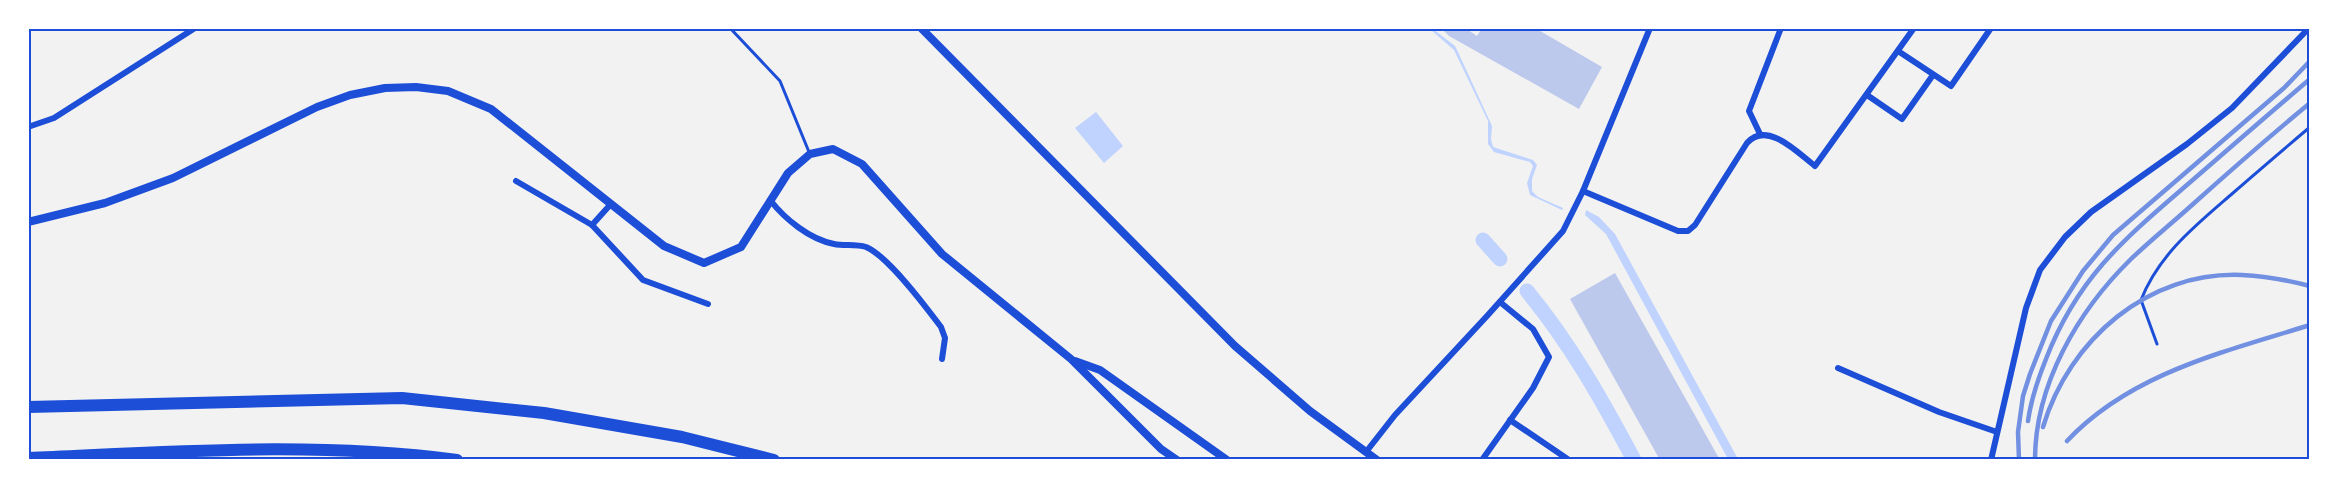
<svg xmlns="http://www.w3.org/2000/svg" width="2338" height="488" font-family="'Noto Sans',sans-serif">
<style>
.water{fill:#bfd3fe}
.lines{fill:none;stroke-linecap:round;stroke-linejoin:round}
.canal{stroke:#bfd3fe;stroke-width:15}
.building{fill:#bdc9ec}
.service{stroke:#1d4ed8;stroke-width:3}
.minor{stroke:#1d4ed8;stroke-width:6}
.tertiary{stroke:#1d4ed8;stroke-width:8}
.motorway{stroke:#1d4ed8;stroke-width:12}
.rail{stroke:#7290e2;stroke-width:4.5}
.neatline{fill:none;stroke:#1d4ed8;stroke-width:2}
</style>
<rect width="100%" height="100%" fill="#f2f2f2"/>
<!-- water -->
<g class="water">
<polygon points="1430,29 1433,29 1455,46 1458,52 1492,126 1491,139 1493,147 1533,160 1537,165 1532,179 1532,191 1538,197 1563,208 1562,210 1530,195 1527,183 1533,166 1530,162 1494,152 1488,144 1488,121 1454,50"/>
<polygon points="1096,112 1123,146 1104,163 1075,128"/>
<polygon points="1586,210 1599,217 1615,234 1738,459 1728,459 1606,234 1585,215"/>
</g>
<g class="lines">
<!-- canal -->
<g class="canal">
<polyline points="1483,240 1500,259"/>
<path d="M1527,291C1570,343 1602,400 1634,460"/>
</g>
</g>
<!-- building -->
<g class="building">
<polygon points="1441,28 1465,28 1477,36 1482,28 1535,28 1602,67 1579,109 1449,36"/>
<polygon points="1615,273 1720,460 1660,460 1570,299"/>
</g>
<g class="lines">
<!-- service -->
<g class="service">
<polyline points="730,28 780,81 809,152"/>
<path d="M2157,344L2141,300C2159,254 2196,225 2233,193C2258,171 2284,149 2310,127"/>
</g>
<!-- minor -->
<g class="minor">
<polyline points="1898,51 1951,86 1991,28"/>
<polyline points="1867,95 1902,119 1933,75"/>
<polyline points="28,127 54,118 195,28"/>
<polyline points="1760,134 1749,111 1781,28"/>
<polyline points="516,181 592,225 643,280 708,304"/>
<path d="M1583,191L1678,231H1688L1695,225L1747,143C1767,120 1798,153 1815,166L1914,28"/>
<path d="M770,200C785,219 809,239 834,244C844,246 856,244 866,247C888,256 926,307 941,327L945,338L942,359"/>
<polyline points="592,225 610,205"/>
<polyline points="1838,368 1939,412 1997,432"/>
<polyline points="1510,420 1569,460"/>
<polyline points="1366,452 1395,415 1487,316 1563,231 1583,191 1650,28"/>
<polyline points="1482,460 1533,388 1549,357 1533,329 1500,302"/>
<polyline points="1991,460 2026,308 2040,270 2065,237 2091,212 2187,144 2232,108 2309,28"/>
</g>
<!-- tertiary -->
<g class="tertiary">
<polyline points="921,28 1235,346 1310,411 1377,460"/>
<polyline points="28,222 105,203 173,178 317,107 350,95 385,88 416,87 448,91 491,109 664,246 704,263 741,247 788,173 810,154 833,149 862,164 942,254 1071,359 1161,449 1177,460"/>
<polyline points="1075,361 1100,370 1227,460"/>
</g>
<!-- motorway -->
<g class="motorway">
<polyline points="28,407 402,398 544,413 682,437 774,460"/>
<path d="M28,458C171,452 316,441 457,460"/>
</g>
<!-- rail -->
<g class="rail">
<path d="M2028,421C2031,399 2038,379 2046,359C2079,274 2128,236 2195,178C2233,145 2271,112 2310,79"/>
<path d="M2043,427C2069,340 2148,271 2242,275C2265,276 2287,280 2310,286"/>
<path d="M2067,441C2131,373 2224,352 2310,325"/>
<polyline points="2019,460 2018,432 2023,396 2030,374 2051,321 2083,271 2113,235 2284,88 2310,61"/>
<path d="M2035,460C2035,384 2078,311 2131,259C2151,240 2172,223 2192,205C2231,170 2270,136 2310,103"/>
</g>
</g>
<!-- border -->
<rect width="2338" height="488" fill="none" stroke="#ffffff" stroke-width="60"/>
<rect x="30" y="30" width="2278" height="428" class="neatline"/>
</svg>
